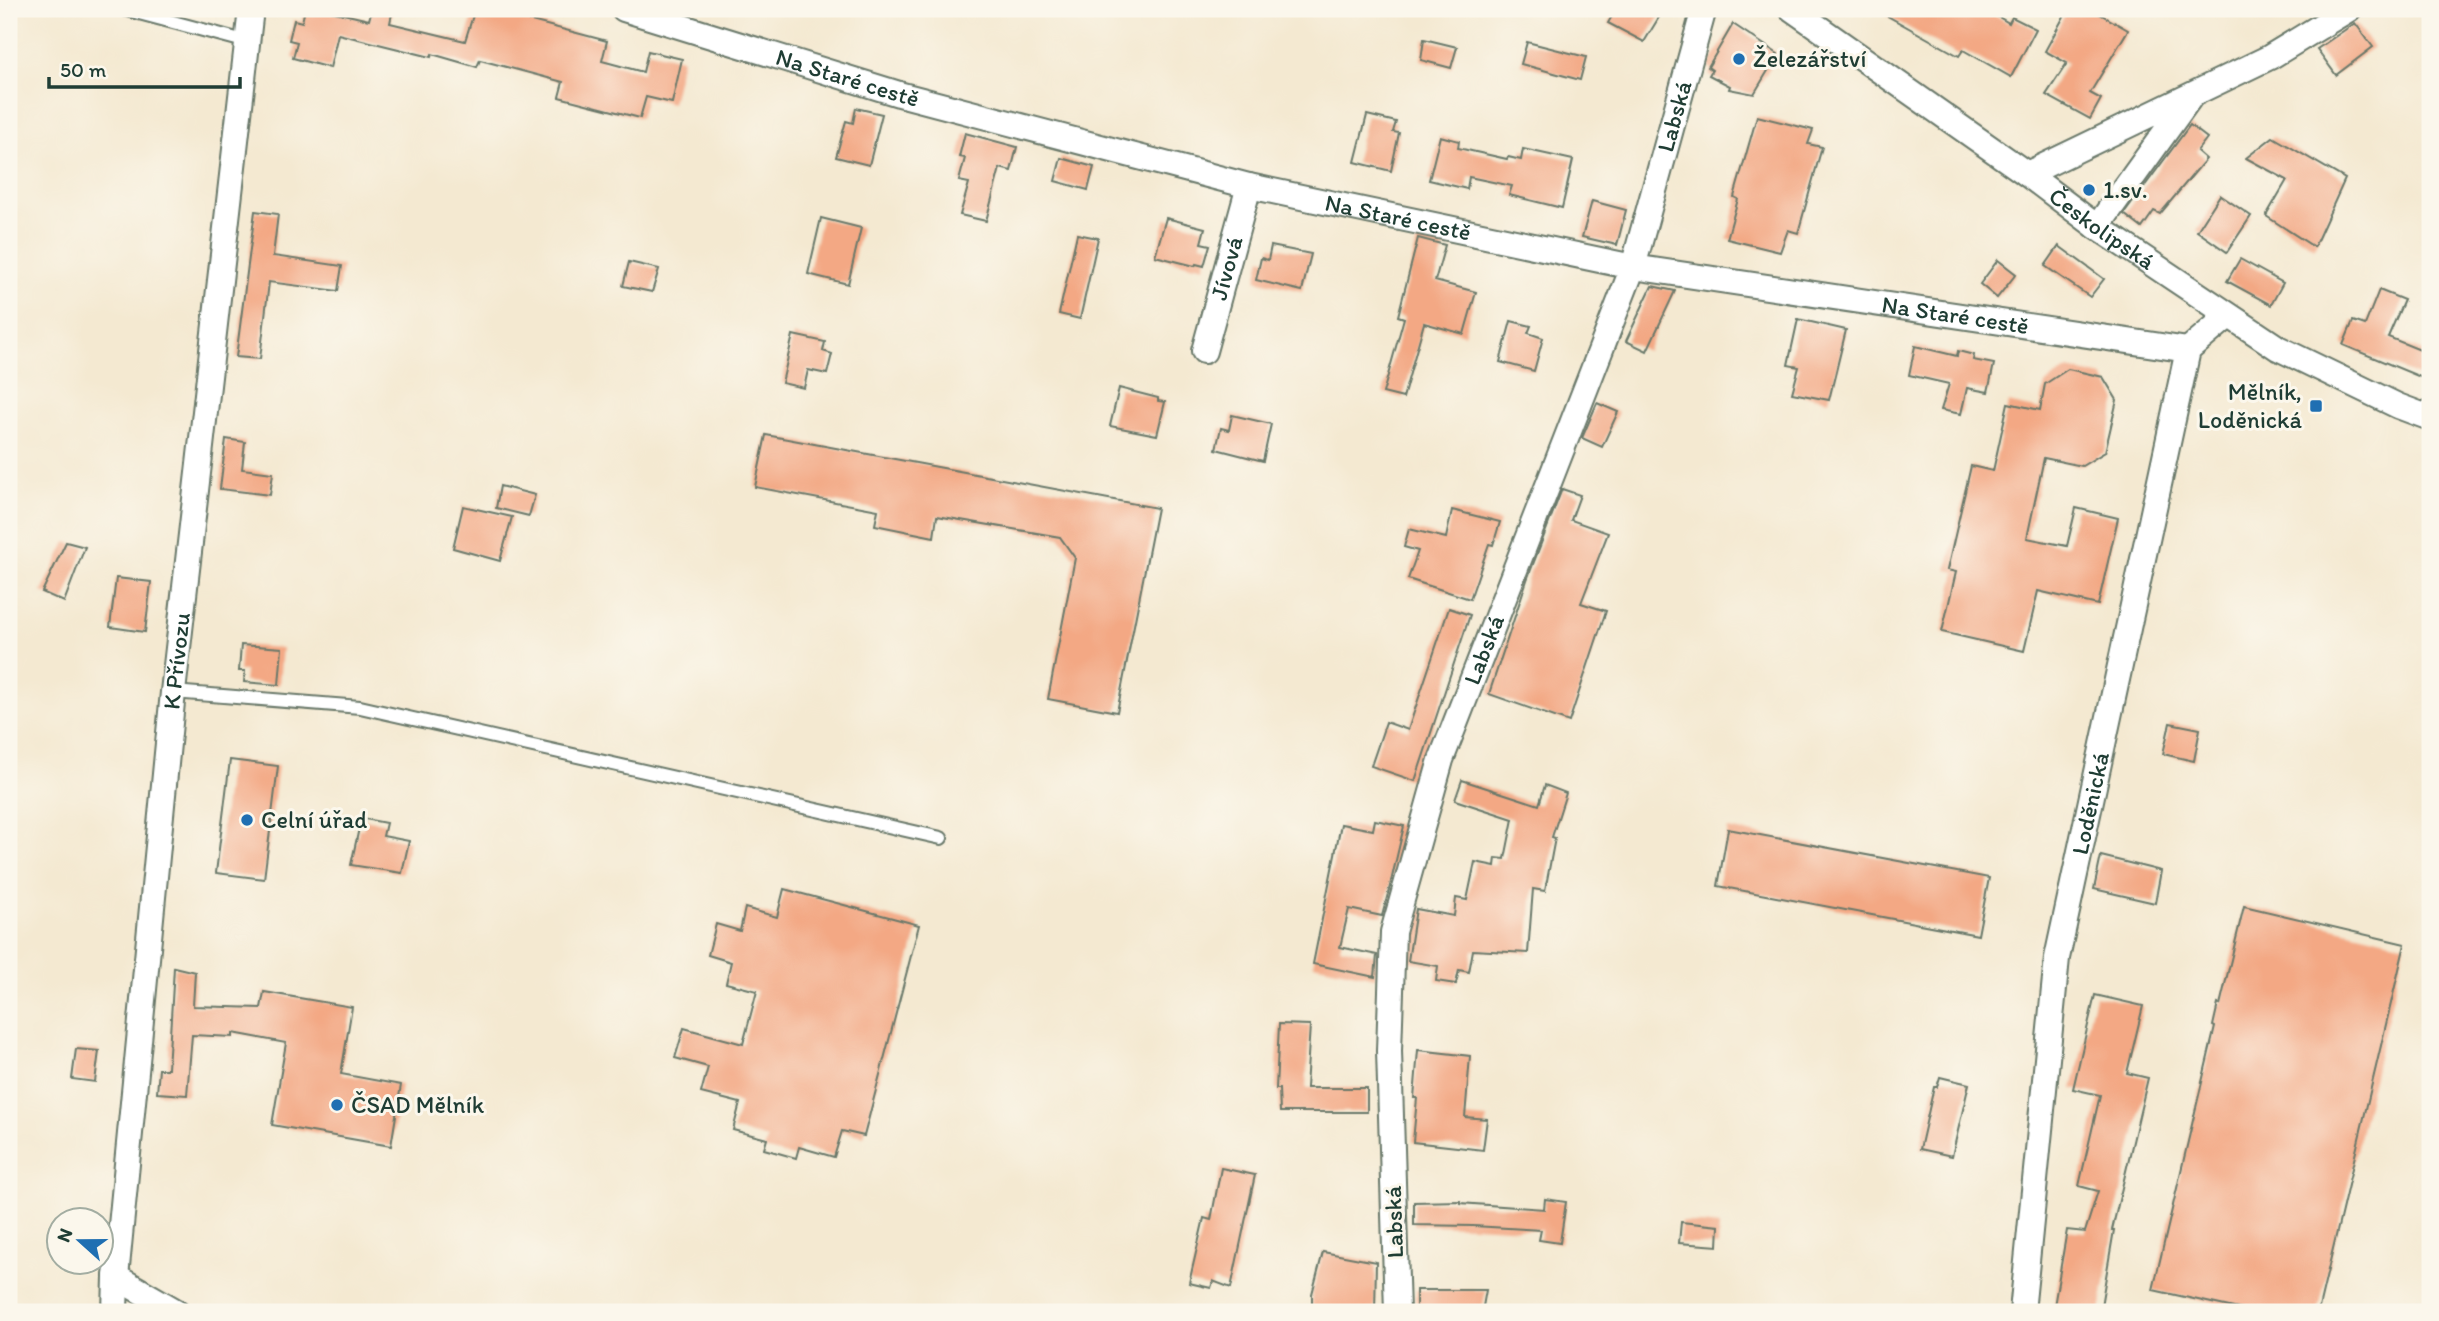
<svg xmlns="http://www.w3.org/2000/svg" width="2439" height="1321" font-family="Itim,sans-serif">
<style>
.building{fill:#f3a884}
.lines{fill:none;stroke-linecap:round;stroke-linejoin:round}
.lane-casing{stroke:#6a796b;stroke-width:16}
.street-casing{stroke:#6a796b;stroke-width:28}
.lane{stroke:#fff;stroke-width:12}
.street{stroke:#fff;stroke-width:24}
.poi-dot{fill:#1f6fb2;stroke:#fbf7ec;stroke-width:2.5}
.labels{text-anchor:middle;stroke-width:6;stroke-linejoin:round;paint-order:stroke}
.poi-label{font-size:24px;fill:#1f3d34;stroke:#fbf7ec;text-anchor:start}
.street-label{font-size:24px;fill:#1f3d34;stroke:#fbf7ec}
</style>
<rect width="100%" height="100%" fill="#fbf7ec"/>
<filter id="ink" filterUnits="userSpaceOnUse"><feTurbulence type="fractalNoise" baseFrequency=".0143" numOctaves="2"/><feDisplacementMap in="SourceGraphic" scale="14" xChannelSelector="R" yChannelSelector="G"/><feConvolveMatrix kernelMatrix="1 2 1 2 8 2 1 2 1" color-interpolation-filters="sRGB"/></filter>
<filter id="wash" filterUnits="userSpaceOnUse"><feTurbulence type="fractalNoise" baseFrequency=".00686" numOctaves="4" result="noise"/><feDisplacementMap in="SourceGraphic" scale="28" xChannelSelector="R" yChannelSelector="G"/><feGaussianBlur stdDeviation="1.57" result="paint"/><feColorMatrix in="noise" values="0 0 0 0 0 0 0 0 0 0 0 0 0 0 0 0 0 1.4 0 .05"/><feComposite in="paint" operator="in"/></filter>
<g filter="url(#wash)">
<rect width="100%" height="100%" fill="#f4e9d1"/>
<g id="blocks">
<!-- building -->
<g class="building">
<polygon points="305,9 322,9 369,20 372,9 393,9 390,23 465,41 475,9 486,9 607,41 602,61 643,72 648,51 682,59 672,103 646,97 640,118 559,97 563,82 480,60 477,67 432,54 431,57 338,34 330,68 293,58 297,42 289,40 294,20 302,22"/>
<polygon points="1616,9 1664,9 1644,42 1608,23"/>
<polygon points="1875,9 1985,9 2009,23 2012,17 2036,29 2011,77 1963,50 1959,56"/>
<polygon points="2068,9 2091,9 2128,30 2090,93 2101,99 2090,119 2046,95 2067,63 2045,51"/>
<polygon points="2355,23 2373,47 2336,75 2317,49"/>
<polygon points="1733,24 1778,54 1754,94 1729,89 1730,86 1709,75 1712,70 1708,67"/>
<polygon points="1424,39 1457,47 1451,68 1421,60"/>
<polygon points="1527,42 1586,57 1580,80 1521,64"/>
<polygon points="856,108 882,114 869,165 836,157 846,121 853,123"/>
<polygon points="1367,115 1396,122 1393,132 1399,133 1391,171 1355,162"/>
<polygon points="1757,116 1813,130 1808,144 1822,147 1798,233 1788,230 1780,252 1727,239 1738,199 1734,197"/>
<polygon points="2190,125 2207,138 2197,151 2206,159 2160,214 2154,211 2142,228 2124,214"/>
<polygon points="965,133 1017,147 1011,171 1000,168 986,221 960,215 969,183 959,181 965,158 959,157"/>
<polygon points="1440,136 1459,141 1458,148 1507,159 1508,157 1521,160 1523,149 1573,160 1562,208 1509,195 1512,186 1469,177 1467,189 1429,180"/>
<polygon points="2273,137 2345,179 2314,247 2266,216 2287,180 2246,158"/>
<polygon points="1061,158 1094,167 1088,190 1055,181"/>
<polygon points="2220,195 2251,216 2227,252 2197,231"/>
<polygon points="1592,201 1626,210 1617,245 1582,237"/>
<polygon points="255,211 278,214 273,256 342,266 338,291 269,282 260,359 236,357"/>
<polygon points="821,218 861,228 848,284 808,274"/>
<polygon points="1166,218 1205,228 1201,243 1210,245 1204,266 1196,264 1195,266 1155,256"/>
<polygon points="1077,234 1098,238 1080,319 1059,314"/>
<polygon points="1418,238 1445,245 1435,281 1476,292 1464,334 1424,323 1403,398 1383,393 1404,318 1398,316"/>
<polygon points="1271,246 1311,254 1302,291 1256,280 1261,258 1268,260"/>
<polygon points="2059,246 2104,279 2090,297 2045,266"/>
<polygon points="2240,259 2283,283 2271,305 2227,281"/>
<polygon points="1998,260 2016,274 1997,298 1980,284"/>
<polygon points="629,262 659,269 652,292 623,286"/>
<polygon points="1652,286 1675,291 1647,351 1626,341"/>
<polygon points="2379,290 2404,300 2388,337 2430,354 2430,381 2343,345 2353,321 2365,325"/>
<polygon points="1798,319 1846,330 1829,400 1792,393 1799,367 1788,365"/>
<polygon points="1511,321 1531,326 1528,333 1543,338 1534,371 1500,362"/>
<polygon points="793,335 825,342 823,351 832,354 827,374 808,370 804,388 782,383"/>
<polygon points="1915,346 1957,356 1958,351 1974,355 1973,360 1994,364 1988,392 1967,388 1961,414 1941,410 1949,384 1909,375"/>
<polygon points="2068,369 2103,377 2117,400 2105,452 2082,466 2044,458 2027,538 2067,546 2076,508 2118,518 2098,605 2038,591 2024,651 1942,632 1956,572 1947,570 1971,466 1993,471 2008,403 2040,410 2045,384"/>
<polygon points="1119,388 1158,398 1158,401 1165,402 1157,435 1110,426"/>
<polygon points="1597,403 1618,412 1602,447 1582,438"/>
<polygon points="1232,415 1271,424 1263,461 1216,449 1221,428 1229,430"/>
<polygon points="766,435 1157,508 1117,712 1048,699 1075,558 1060,537 937,516 934,537 875,525 878,510 755,487"/>
<polygon points="226,439 245,442 242,469 273,473 270,495 220,489"/>
<polygon points="500,486 535,495 529,516 496,508"/>
<polygon points="1562,489 1580,495 1571,520 1608,533 1581,603 1606,611 1569,722 1489,694 1527,580"/>
<polygon points="463,506 512,517 500,561 453,548"/>
<polygon points="1452,510 1500,522 1493,545 1489,544 1470,599 1408,579 1418,551 1404,547 1409,529 1446,538"/>
<polygon points="66,542 85,547 64,602 42,592"/>
<polygon points="116,578 151,582 145,632 110,627"/>
<polygon points="1449,608 1470,615 1415,781 1371,766 1386,722 1408,730"/>
<polygon points="241,645 282,648 279,685 244,682 245,671 239,671"/>
<polygon points="2170,723 2200,729 2194,761 2163,754"/>
<polygon points="230,760 278,766 264,879 216,873"/>
<polygon points="1462,780 1539,805 1545,785 1566,793 1552,837 1555,838 1545,891 1533,889 1528,953 1473,950 1469,972 1459,970 1456,984 1436,981 1438,966 1408,961 1416,909 1454,916 1456,898 1467,900 1475,862 1495,866 1496,858 1505,859 1513,819 1455,800"/>
<polygon points="365,819 386,823 383,836 409,841 402,873 351,865 359,828 363,829"/>
<polygon points="1375,820 1404,826 1390,886 1382,916 1349,909 1340,947 1377,955 1375,977 1313,964 1341,824 1373,830"/>
<polygon points="1728,829 1989,878 1978,935 1718,886"/>
<polygon points="2101,856 2161,871 2155,903 2094,889"/>
<polygon points="784,889 919,925 864,1136 842,1131 834,1157 799,1147 796,1158 764,1149 767,1139 733,1130 740,1103 701,1093 708,1067 675,1058 684,1028 743,1044 757,991 726,983 731,962 708,955 716,924 740,931 745,908 777,917"/>
<polygon points="2244,906 2405,944 2318,1312 2252,1312 2153,1290 2215,1027 2213,1026 2218,1004 2220,1005"/>
<polygon points="174,967 195,972 193,1006 261,1008 264,992 352,1007 341,1074 401,1085 391,1146 272,1125 286,1043 233,1033 233,1037 192,1035 187,1095 157,1093 159,1069 168,1069"/>
<polygon points="2095,995 2143,1006 2127,1073 2148,1078 2112,1230 2114,1230 2100,1312 2053,1312 2067,1230 2085,1232 2098,1191 2079,1186 2100,1095 2073,1089"/>
<polygon points="1279,1024 1310,1025 1306,1088 1367,1088 1367,1112 1280,1112 1279,1089 1276,1089"/>
<polygon points="76,1049 99,1051 95,1082 72,1079"/>
<polygon points="1418,1050 1470,1056 1465,1117 1487,1119 1483,1150 1413,1142 1417,1098 1414,1098"/>
<polygon points="1940,1077 1969,1084 1952,1156 1920,1149 1934,1087 1937,1087"/>
<polygon points="1221,1168 1255,1175 1231,1288 1213,1281 1211,1288 1189,1283 1204,1218 1211,1220"/>
<polygon points="1545,1199 1566,1202 1560,1243 1539,1240 1541,1230 1473,1226 1414,1225 1414,1202 1460,1201 1460,1203 1544,1209"/>
<polygon points="1681,1222 1719,1226 1718,1246 1679,1243"/>
<polygon points="1323,1252 1376,1262 1375,1312 1312,1312 1312,1294"/>
<polygon points="1416,1290 1486,1290 1482,1312 1416,1312"/>
</g>
</g>
</g>
<g filter="url(#ink)">
<use href="#blocks" fill-opacity="0" stroke="#6a796b" stroke-width="2"/>
<g class="lines">
<defs>
<g id="lane">
<polyline points="124,9 248,42"/>
<polyline points="173,692 360,707 941,838"/>
</g>
<g id="street">
<path id="s1" d="M624,9L899,94L1249,186L1633,267L2188,350"/>
<path id="s2" d="M1792,9L2027,174L2097,227L2278,348L2398,406L2430,418"/>
<polyline points="2027,174 2270,57 2349,9"/>
<polyline points="2097,227 2189,99"/>
<path id="s3" d="M1204,351L1249,186"/>
<polyline points="116,1277 177,1312"/>
<path id="s4" d="M115,1312L116,1277L173,692L251,9"/>
<path id="s5" d="M1397,1312L1389,1051L1393,932L1441,760L1633,267L1704,9"/>
<path id="s6" d="M2022,1312L2057,958L2188,350L2228,316"/>
</g>
</defs>
<!-- lane casing -->
<use href="#lane" class="lane-casing"/>
<!-- street casing -->
<use href="#street" class="street-casing"/>
<!-- lane -->
<use href="#lane" class="lane"/>
<!-- street -->
<use href="#street" class="street"/>
</g>
</g>
<!-- markers -->
<g class="poi-dot">
<circle cx="1739" cy="59" r="7"/>
<circle cx="2089" cy="190" r="7"/>
<rect x="2309" y="399" width="14" height="14" rx="3.5"/>
<circle cx="247" cy="820" r="7"/>
<circle cx="337" cy="1105" r="7"/>
</g>
<g class="labels">
<!-- poi labels -->
<g class="poi-label">
<text x="1753" y="67">Železářství</text>
<text x="2103" y="198">1.sv.</text>
<text x="2302" y="400" text-anchor="end">Mělník,<tspan x="2302" dy="28">Loděnická</tspan></text>
<text x="261" y="828">Celní úřad</text>
<text x="351" y="1113">ČSAD Mělník</text>
</g>
<!-- street labels -->
<g class="street-label">
<text dy="8" stroke="none"><textPath href="#s1" startOffset="234">Na Staré cestě</textPath></text>
<text dy="8" stroke="none"><textPath href="#s5" startOffset="1244">Labská</textPath></text>
<text dy="8" stroke="none"><textPath href="#s1" startOffset="802">Na Staré cestě</textPath></text>
<text dy="8" stroke="none"><textPath href="#s2" startOffset="380">Českolipská</textPath></text>
<text dy="8" stroke="none"><textPath href="#s3" startOffset="86">Jívová</textPath></text>
<text dy="8" stroke="none"><textPath href="#s1" startOffset="1368">Na Staré cestě</textPath></text>
<text dy="8" stroke="none"><textPath href="#s5" startOffset="677">Labská</textPath></text>
<text dy="8" stroke="none"><textPath href="#s4" startOffset="654">K Přívozu</textPath></text>
<text dy="8" stroke="none"><textPath href="#s6" startOffset="514">Loděnická</textPath></text>
<text transform="translate(1394 1222) rotate(-92)" y="8">Labská</text>
</g>
</g>
<!-- margin -->
<rect width="2439" height="1321" fill="none" stroke="#fbf7ec" stroke-width="35"/>
<!-- north arrow -->
<g transform="translate(80 1241) rotate(291)"><circle r="33" fill="#fbf7ec" stroke="#a3ada2" stroke-width="2"/>
<path d="M0-5L12 26L0 18L-12 26Z" fill="#1f6fb2"/>
<text y="-10" font-size="19" font-weight="bold" text-anchor="middle" fill="#1f3d34">N</text>
</g>
<!-- scale -->
<path d="M49 77v10h191v-10" fill="none" stroke="#1f3d34" stroke-width="3.5"/>
<text x="60" y="77" font-size="21" fill="#1f3d34" stroke="#fbf7ec" stroke-width="5" paint-order="stroke">50 m</text>
</svg>
